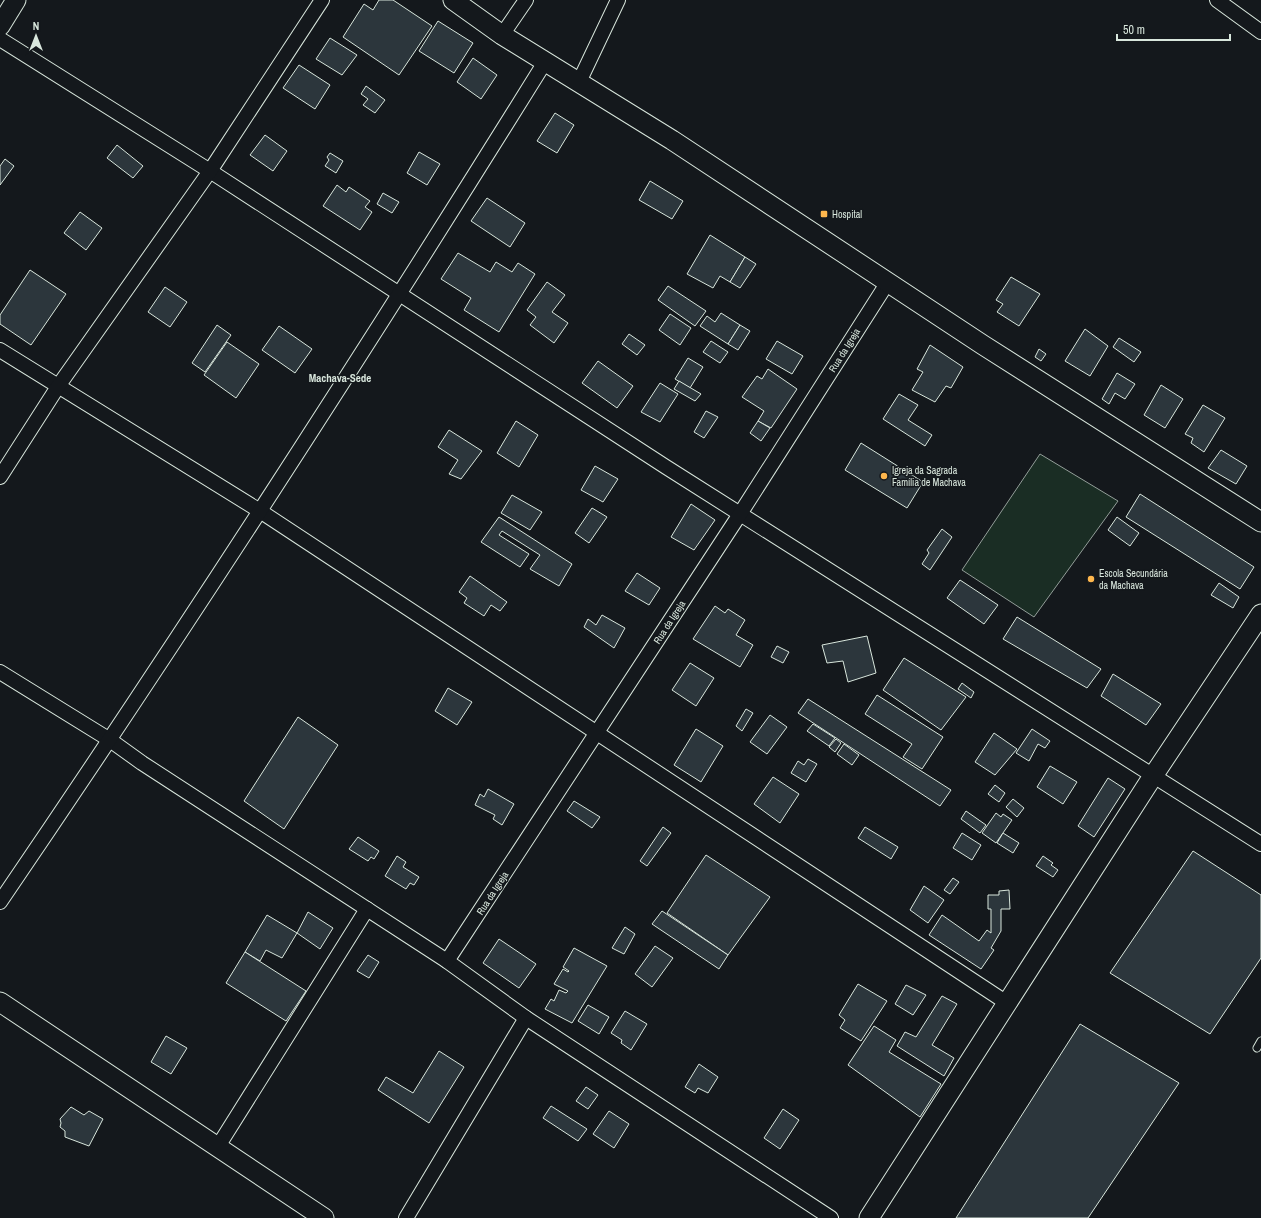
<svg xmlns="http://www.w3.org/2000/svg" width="1261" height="1218" font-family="'Archivo Narrow',sans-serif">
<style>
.green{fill:#1a2d24;stroke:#939e99}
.building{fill:#2c363c;stroke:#d8e6dc}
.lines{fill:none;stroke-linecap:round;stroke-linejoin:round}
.lane-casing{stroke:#d8e6dc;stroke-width:9}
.street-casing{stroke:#d8e6dc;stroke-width:16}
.secondary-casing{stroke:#d8e6dc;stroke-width:21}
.lane{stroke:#14181c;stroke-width:7}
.street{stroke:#14181c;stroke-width:14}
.secondary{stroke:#14181c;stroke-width:19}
.poi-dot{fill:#ffb74d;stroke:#14181c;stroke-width:1.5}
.labels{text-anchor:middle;stroke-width:3;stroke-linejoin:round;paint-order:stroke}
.poi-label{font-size:10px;fill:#d8e6dc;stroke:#14181c;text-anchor:start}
.street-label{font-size:10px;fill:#d8e6dc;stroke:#14181c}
.neighbourhood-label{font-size:11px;font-weight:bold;fill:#d8e6dc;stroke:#14181c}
</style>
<rect width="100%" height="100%" fill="#14181c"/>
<!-- green -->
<polygon class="green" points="1040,454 1118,501 1034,617 962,570"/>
<!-- building -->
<g class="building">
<polygon points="379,0 393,0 432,26 399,75 343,37 364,4 373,10"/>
<polygon points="438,21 473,43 454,73 419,51"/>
<polygon points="330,38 357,55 342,75 316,59"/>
<polygon points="473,58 497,75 481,99 457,82"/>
<polygon points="299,65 330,85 315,109 283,88"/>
<polygon points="366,86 385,100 375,113 363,105 368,99 361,94"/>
<polygon points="555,113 574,125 557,153 537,141"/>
<polygon points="265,135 287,151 273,171 250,155"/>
<polygon points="117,145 143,166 133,178 107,158"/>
<polygon points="419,152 440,164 427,185 407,173"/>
<polygon points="330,153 343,161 336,173 325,166 329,160 327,157"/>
<polygon points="5,159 14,166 0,185 0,166"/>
<polygon points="650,181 683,201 672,219 639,200"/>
<polygon points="337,185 346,192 349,187 370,201 365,207 372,212 360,230 323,206"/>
<polygon points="383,193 399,202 392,213 377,204"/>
<polygon points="487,198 525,223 510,247 471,221"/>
<polygon points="80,212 102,228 86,250 64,233"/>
<polygon points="710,235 745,257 730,282 720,276 713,288 687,274"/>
<polygon points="458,253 490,272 496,262 512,272 518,263 535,274 499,332 464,310 471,298 441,279"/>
<polygon points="745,257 756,264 740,288 730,282"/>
<polygon points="30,270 66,294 31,345 0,324 0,315"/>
<polygon points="1011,277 1040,294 1019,326 997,312 1003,304 996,300"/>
<polygon points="547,282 565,295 552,312 568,323 554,343 530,325 536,317 527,310"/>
<polygon points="668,286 706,311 695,326 658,300"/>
<polygon points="165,287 187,302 170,327 148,312"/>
<polygon points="721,313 740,325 728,344 700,326 707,316 715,322"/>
<polygon points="670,314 691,328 680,345 659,330"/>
<polygon points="217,325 231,335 205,372 192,363"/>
<polygon points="740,325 750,331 738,350 728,344"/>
<polygon points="279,326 312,349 295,373 262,350"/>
<polygon points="1085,329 1108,346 1090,376 1065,361"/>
<polygon points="629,334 645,345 637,355 622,344"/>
<polygon points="1119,338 1141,352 1134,362 1113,347"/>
<polygon points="711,341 728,352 720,363 703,352"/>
<polygon points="777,341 803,356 792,374 766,359"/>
<polygon points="227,342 259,364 236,398 204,375"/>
<polygon points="930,345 963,367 951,388 946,386 935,402 912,390 923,372 917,369"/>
<polygon points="1039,349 1046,354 1041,361 1035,357"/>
<polygon points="688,358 703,367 690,388 675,379"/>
<polygon points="598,361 633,386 617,408 582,383"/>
<polygon points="768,369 797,389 771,428 758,421 764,411 742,397 757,376 762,379"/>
<polygon points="1117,373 1135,384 1125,399 1115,393 1109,404 1102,399"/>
<polygon points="679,381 701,394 695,401 674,389"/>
<polygon points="660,383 678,394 660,422 641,412"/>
<polygon points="1161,385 1183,399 1165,428 1144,415"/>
<polygon points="899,394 918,405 908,420 932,435 925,446 883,419"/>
<polygon points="1203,405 1225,418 1204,452 1191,443 1193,438 1185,434"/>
<polygon points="706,411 718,417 704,438 694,432"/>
<polygon points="516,421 538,435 519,467 497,453"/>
<polygon points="758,421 770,428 761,441 750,433"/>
<polygon points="449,430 482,451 461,479 449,474 458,460 438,447"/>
<polygon points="861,443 923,482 907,508 845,470"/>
<polygon points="1221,450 1247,466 1236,484 1208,468"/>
<polygon points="595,466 618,479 603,502 581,490"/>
<polygon points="1140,494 1254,567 1240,589 1126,517"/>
<polygon points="512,495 542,512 530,530 501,513"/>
<polygon points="691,504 715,520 694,550 671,537"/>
<polygon points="592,508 607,517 589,543 575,533"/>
<polygon points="499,517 572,564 559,586 530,569 540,555 502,531 499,535 529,554 520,567 481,542"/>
<polygon points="1117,517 1139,533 1130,546 1108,530"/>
<polygon points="942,529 952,537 930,570 922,564 929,553 927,550"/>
<polygon points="637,573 660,588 649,605 625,591"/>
<polygon points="470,576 507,602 500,611 491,605 484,616 464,603 467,598 459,592"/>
<polygon points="960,580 998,605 984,624 947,598"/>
<polygon points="1219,583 1239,597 1233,608 1211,595"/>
<polygon points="715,606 725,613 728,609 745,620 736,635 753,645 740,667 693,639"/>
<polygon points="602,615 625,628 614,648 584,627 588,619 596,625"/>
<polygon points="1017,617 1101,669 1087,688 1003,639"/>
<polygon points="867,636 876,673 848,682 843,661 827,663 822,645"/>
<polygon points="777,646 789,652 783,663 771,657"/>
<polygon points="904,658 966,697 941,730 883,690"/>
<polygon points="690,663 714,678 696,706 672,690"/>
<polygon points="1113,674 1161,704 1146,725 1101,696"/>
<polygon points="962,683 974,692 971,698 958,689"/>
<polygon points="448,688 472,702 457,725 435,711"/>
<polygon points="877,695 943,737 922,769 903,757 912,744 865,714"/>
<polygon points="808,699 951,790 940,806 798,713"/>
<polygon points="746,709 753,713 742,731 736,726"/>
<polygon points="770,715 787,727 767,754 750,742"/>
<polygon points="298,717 338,745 284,829 244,801"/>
<polygon points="813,724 835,738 829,746 807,731"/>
<polygon points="696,729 723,746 701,782 674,765"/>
<polygon points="1032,729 1050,741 1045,748 1038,744 1029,761 1016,753"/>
<polygon points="994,733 1017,749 995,775 975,762"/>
<polygon points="836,739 841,743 835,752 829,747"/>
<polygon points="844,744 859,755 852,765 837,754"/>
<polygon points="808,759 817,764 806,782 791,773 798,761 804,765"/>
<polygon points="1050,766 1077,782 1063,804 1037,787"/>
<polygon points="773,777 799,794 780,823 754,804"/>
<polygon points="1108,778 1125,789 1094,837 1078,826"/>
<polygon points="995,785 1005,793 999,802 988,794"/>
<polygon points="488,789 514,804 502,825 493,819 495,815 475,805 480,794 484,797"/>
<polygon points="1013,799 1024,808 1017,817 1006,807"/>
<polygon points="574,801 600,817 592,828 567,811"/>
<polygon points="966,811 986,825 980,833 961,819"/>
<polygon points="996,813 1001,817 1003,814 1012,820 996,843 982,833"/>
<polygon points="663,827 671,833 647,866 640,861"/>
<polygon points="865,827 898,847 891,859 858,838"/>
<polygon points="962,833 981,845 972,860 953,848"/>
<polygon points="1003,833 1019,843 1013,853 997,843"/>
<polygon points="358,837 379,851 374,859 371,857 368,861 349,849"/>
<polygon points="1193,851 1261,895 1261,958 1210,1034 1110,973"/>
<polygon points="706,855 770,897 728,955 667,913"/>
<polygon points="397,856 406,862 403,867 419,877 414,885 410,883 406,889 385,876"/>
<polygon points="1043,856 1053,863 1051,865 1058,870 1053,877 1036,866"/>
<polygon points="953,878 959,882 950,894 944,890"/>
<polygon points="924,886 944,900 928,923 910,910"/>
<polygon points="1009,890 1010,909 1001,909 1001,931 991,948 994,950 981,969 929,935 942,915 979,941 987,930 991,933 991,909 988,909 988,895 999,895 999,891"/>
<polygon points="662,911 728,955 719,969 652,924"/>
<polygon points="308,912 333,928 320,949 297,933"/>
<polygon points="267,915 297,933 282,958 266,950 260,961 245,952"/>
<polygon points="625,927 635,934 624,954 612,948"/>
<polygon points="499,939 536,964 519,988 483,963"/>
<polygon points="655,946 673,958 652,987 635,974"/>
<polygon points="574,948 607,966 572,1023 545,1009 551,999 554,1001 559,990 566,993 568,991 554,984 563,969 568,972 569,971 563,967"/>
<polygon points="245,952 306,991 286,1021 226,983"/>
<polygon points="368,955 379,962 369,978 357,971"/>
<polygon points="858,984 887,1001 861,1041 840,1028 845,1020 839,1015"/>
<polygon points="906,985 926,995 913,1015 895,1004"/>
<polygon points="942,996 957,1004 932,1045 954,1058 944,1076 897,1046 905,1032 916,1037"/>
<polygon points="588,1005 609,1017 599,1034 578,1021"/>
<polygon points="625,1011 647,1024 631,1050 621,1043 622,1040 611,1033"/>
<polygon points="1080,1024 1179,1083 1088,1218 956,1218"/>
<polygon points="874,1026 896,1040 889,1052 941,1084 920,1117 848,1065"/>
<polygon points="166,1036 187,1048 171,1074 151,1062"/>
<polygon points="439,1051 464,1067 429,1123 378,1090 386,1077 413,1093"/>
<polygon points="699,1064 718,1077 708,1093 698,1088 695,1093 685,1087"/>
<polygon points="586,1087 598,1095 588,1109 576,1101"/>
<polygon points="551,1106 587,1129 578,1141 543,1118"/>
<polygon points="71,1107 84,1115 89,1111 103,1119 89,1146 65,1137 65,1131 60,1127 61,1123 60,1119"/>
<polygon points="783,1109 799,1120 780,1149 764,1138"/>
<polygon points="609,1111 629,1124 614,1148 593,1134"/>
</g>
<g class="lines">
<defs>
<polyline id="lane" points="1257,1048 1261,1041"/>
<g id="street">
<polyline points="1217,0 1261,32"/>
<polyline points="502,35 526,0"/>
<polyline points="0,39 210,171 666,467 1261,844"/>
<polyline points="579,82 618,0"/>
<polyline points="0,350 260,511 1007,1003"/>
<polyline points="0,477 59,385 210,171 322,0"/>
<polyline points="0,672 110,740 142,763 447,961 526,1018 831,1218"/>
<path d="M0,902C188,626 369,345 545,62"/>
<polyline points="447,961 740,514 888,282"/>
<polyline points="217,1148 367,909"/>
<polyline points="406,1218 526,1018"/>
</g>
<g id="secondary">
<polyline points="453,0 502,35 672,140 983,345 1261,522"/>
<polyline points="0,26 16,0"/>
<polyline points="0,1002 324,1218"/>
<polyline points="869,1218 1153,776 1261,614"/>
</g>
</defs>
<!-- lane casing -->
<use href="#lane" class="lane-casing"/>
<!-- street casing -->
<use href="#street" class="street-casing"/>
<!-- secondary casing -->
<use href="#secondary" class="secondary-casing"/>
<!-- lane -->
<use href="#lane" class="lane"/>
<!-- street -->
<use href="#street" class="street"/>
<!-- secondary -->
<use href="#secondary" class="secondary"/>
</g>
<!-- markers -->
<g class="poi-dot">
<rect x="820" y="210" width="8" height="8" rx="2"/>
<circle cx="884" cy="476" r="4"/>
<circle cx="1091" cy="579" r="4"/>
</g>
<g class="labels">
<!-- poi labels -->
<g class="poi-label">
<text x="832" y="218">Hospital</text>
<text x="892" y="474">Igreja da Sagrada<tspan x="892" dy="12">Família de Machava</tspan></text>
<text x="1099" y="577">Escola Secundária<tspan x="1099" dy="12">da Machava</tspan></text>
</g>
<!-- street labels -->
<g class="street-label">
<text transform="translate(844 350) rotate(-58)" y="4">Rua da Igreja</text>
<text transform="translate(669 622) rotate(-57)" y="4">Rua da Igreja</text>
<text transform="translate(492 893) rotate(-57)" y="4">Rua da Igreja</text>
</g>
<!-- neighbourhood labels -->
<g class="neighbourhood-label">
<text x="340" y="382">Machava-Sede</text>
</g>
</g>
<!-- north arrow -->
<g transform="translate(36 36)" stroke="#14181c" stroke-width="3" paint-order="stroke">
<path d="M0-3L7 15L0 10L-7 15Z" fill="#d8e6dc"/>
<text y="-6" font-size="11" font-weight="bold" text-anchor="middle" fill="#d8e6dc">N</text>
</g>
<!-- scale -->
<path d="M1117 34v6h113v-6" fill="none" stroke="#d8e6dc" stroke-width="2"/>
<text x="1123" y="34" font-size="12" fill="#d8e6dc" stroke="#14181c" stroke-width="3" paint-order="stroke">50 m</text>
</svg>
